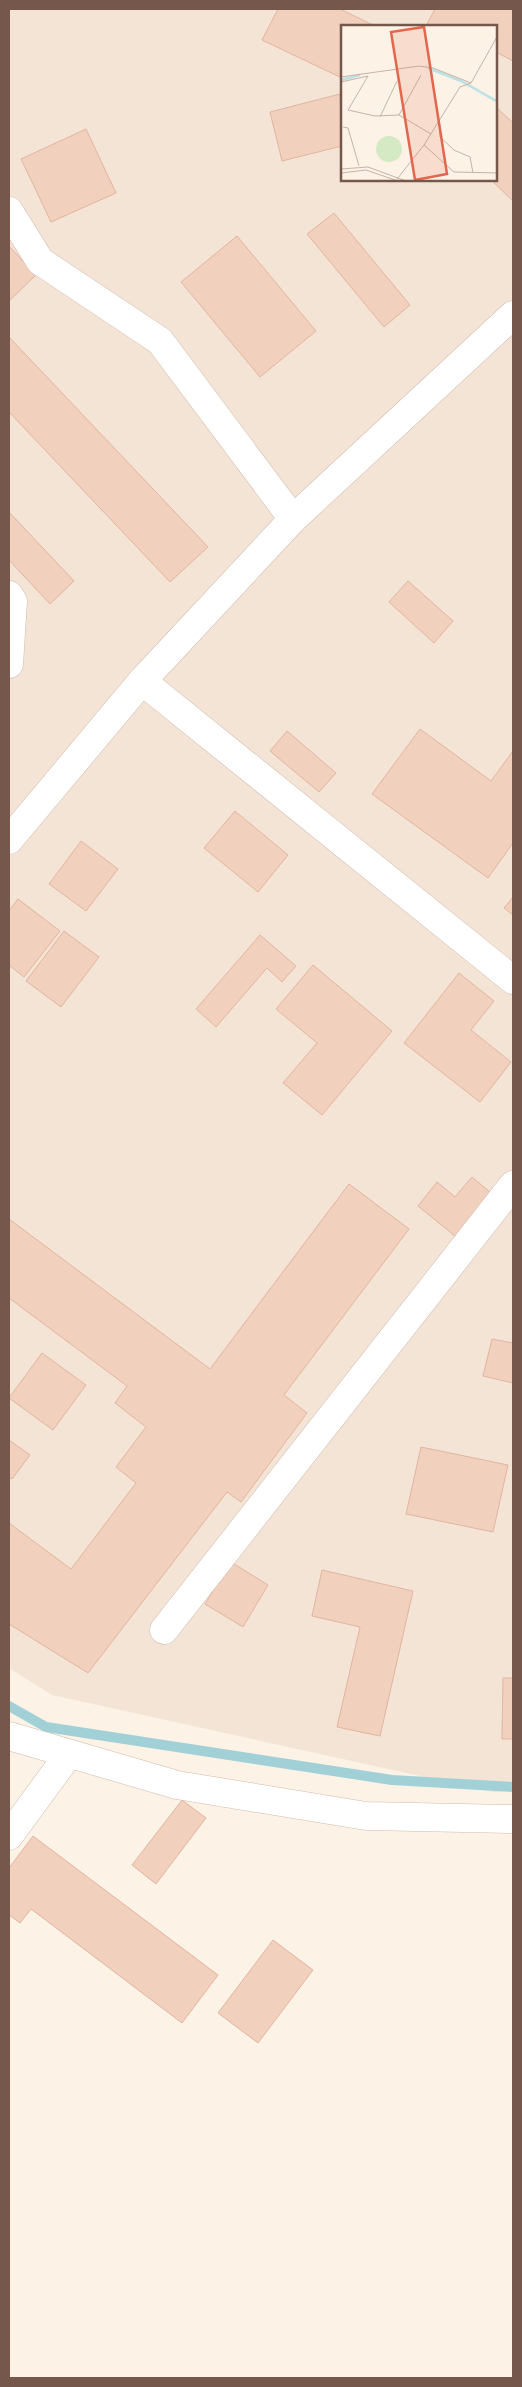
<svg xmlns="http://www.w3.org/2000/svg" width="522" height="2387" font-family="Mulish,sans-serif">
<style>
.residential{fill:#f3e4d5;fill-rule:evenodd}
.lines{fill:none;stroke-linecap:round;stroke-linejoin:round}
.stream{stroke:#a1d1d7;stroke-width:10}
.building{fill:#f1d0be;stroke:#e3b59f}
.minor-casing{stroke:#d0bcaf;stroke-width:29}
.minor{stroke:#fff;stroke-width:28}
.inset-river{fill:none;stroke:#bbe1e5;stroke-width:2.5}
.inset-road{fill:none;stroke:#c6b4a8;stroke-width:1}
.view{fill:#e3674e;fill-opacity:0.15;stroke:#e3674e;stroke-width:2.5}
.inset-edge{fill:none;stroke:#75584b;stroke-width:2.5}
</style>
<rect width="100%" height="100%" fill="#fcf2e6"/>
<!-- residential -->
<path class="residential" d="M9,9H513V1791L493,1792L52,1695L9,1668ZM342,26H496V180H342Z"/>
<g class="lines">
<!-- stream -->
<polyline class="stream" points="9,1706 46,1727 392,1780 513,1787"/>
</g>
<!-- building -->
<g class="building">
<polygon points="278,9 340,9 375,26 342,26 342,78 262,40"/>
<polygon points="435,9 513,9 513,61 496,52 496,26 426,26"/>
<polygon points="340,94 342,146 282,161 270,112"/>
<polygon points="496,107 513,123 513,201 491,180 496,180"/>
<polygon points="86,129 116,193 51,222 21,159"/>
<polygon points="334,213 410,305 384,327 307,234"/>
<polygon points="237,236 316,331 260,377 181,282"/>
<polygon points="9,246 36,275 9,301"/>
<polygon points="9,337 208,547 170,582 9,412"/>
<polygon points="9,512 74,581 50,604 9,560"/>
<polygon points="408,581 453,621 434,643 389,602"/>
<polygon points="420,729 491,781 513,751 513,843 488,878 372,794"/>
<polygon points="287,731 336,773 319,792 270,751"/>
<polygon points="235,811 288,855 258,892 204,848"/>
<polygon points="81,841 118,869 86,911 49,884"/>
<polygon points="513,897 513,915 504,908"/>
<polygon points="18,899 60,931 24,977 9,965 9,911"/>
<polygon points="64,931 99,957 61,1007 26,981"/>
<polygon points="260,935 296,966 282,982 267,968 216,1027 196,1009"/>
<polygon points="313,965 392,1031 322,1115 283,1083 317,1043 276,1009"/>
<polygon points="459,973 494,1001 471,1030 511,1062 480,1102 404,1043"/>
<polygon points="472,1177 491,1193 455,1236 418,1206 437,1182 455,1197"/>
<polygon points="349,1184 409,1229 284,1395 307,1413 241,1502 227,1492 88,1673 9,1624 9,1523 71,1569 136,1483 116,1467 146,1427 115,1403 127,1386 9,1298 9,1219 210,1369"/>
<polygon points="492,1339 513,1343 513,1383 483,1376"/>
<polygon points="42,1353 86,1385 53,1430 9,1398"/>
<polygon points="9,1440 30,1455 12,1479 9,1477"/>
<polygon points="421,1447 508,1465 493,1532 406,1514"/>
<polygon points="231,1562 268,1585 243,1627 205,1604"/>
<polygon points="322,1570 413,1591 380,1736 337,1727 360,1627 312,1616"/>
<polygon points="503,1678 513,1678 513,1739 502,1739"/>
<polygon points="182,1800 206,1818 156,1884 132,1865"/>
<polygon points="33,1836 218,1975 182,2023 31,1909 20,1923 9,1915 9,1868"/>
<polygon points="273,1940 313,1970 258,2043 218,2013"/>
</g>
<g class="lines">
<defs>
<g id="minor">
<polyline points="9,211 40,261 160,341 293,519"/>
<polyline points="9,595 13,601 9,664"/>
<polyline points="142,681 513,980"/>
<polyline points="9,840 142,681 293,519 513,315"/>
<polyline points="164,1630 513,1185"/>
<polyline points="9,1736 177,1785 366,1816 513,1819"/>
<polyline points="9,1836 69,1754"/>
</g>
</defs>
<!-- minor casing -->
<use href="#minor" class="minor-casing"/>
<!-- minor -->
<use href="#minor" class="minor"/>
</g>
<!-- overview -->
<g transform="translate(341 25)">
<rect width="156" height="156" fill="#fcf2e6"/>
<path d="M35 124a13 13 0 1 1 26 0a13 13 0 1 1-26 0Z" fill="#d6e9c5"/>
<path class="inset-river" d="M87,43L120,56L157,77M0,55L19,50"/>
<path class="inset-road" d="M27,51L7,85L34,91L58,90L90,109M0,52L78,41L92,43L130,58M0,57L27,51M58,90L80,50M39,92L56,56M2,102L7,103L18,141M99,105V112L113,125L129,132L132,148M83,120L113,147L157,148M0,144L27,142L65,156M0,148L25,145L57,156M56,154L83,120L119,62L130,58L157,10"/>
<path class="view" d="M83,2L106,149L74,155L50,7Z"/>
<rect width="156" height="156" class="inset-edge"/>
</g>
<!-- border -->
<rect width="522" height="2387" fill="none" stroke="#75584b" stroke-width="20"/>
</svg>
